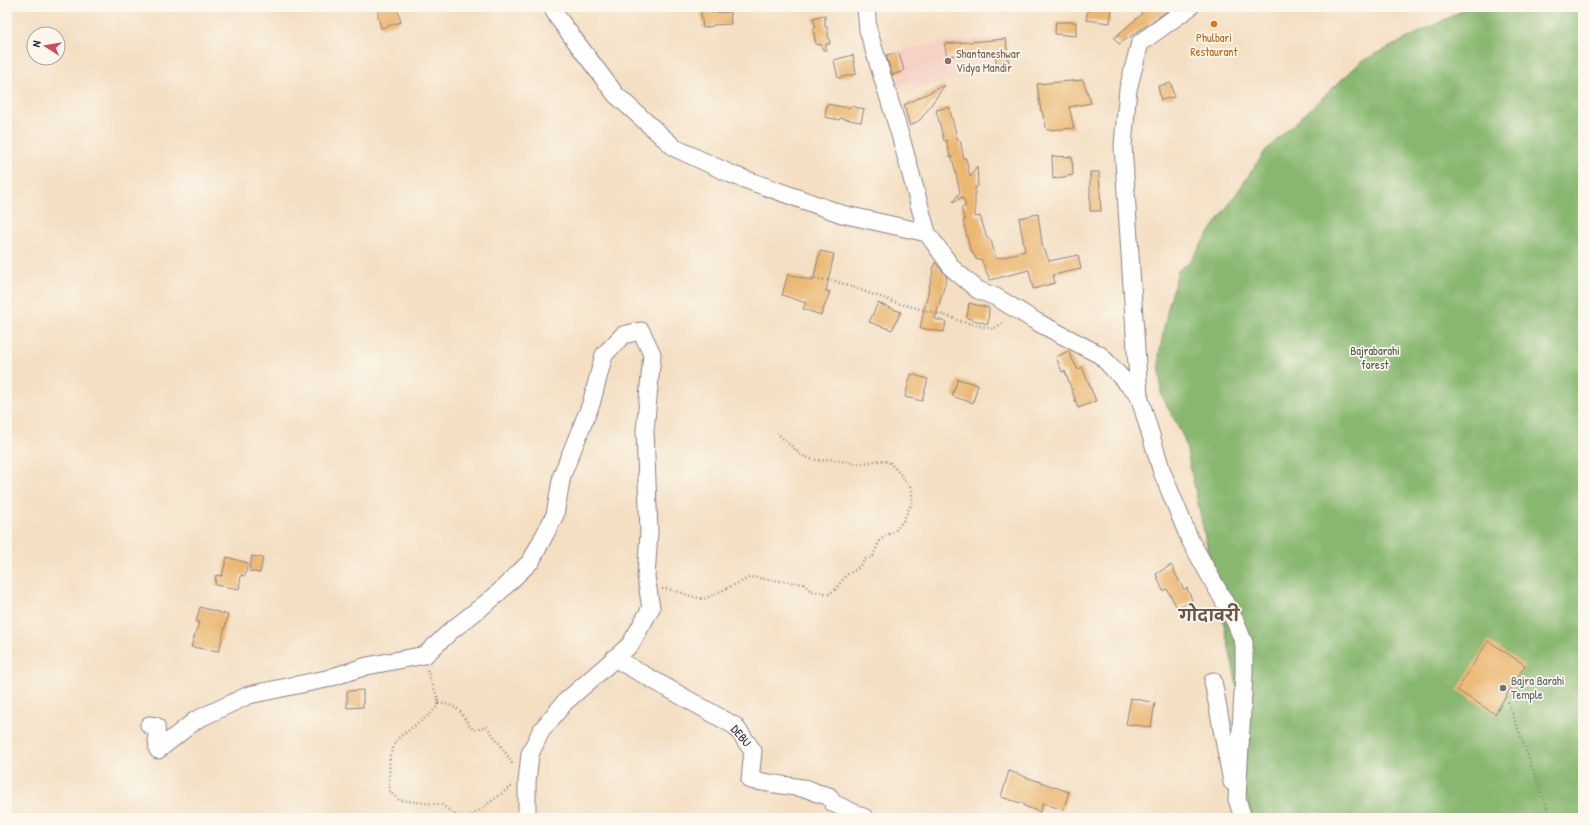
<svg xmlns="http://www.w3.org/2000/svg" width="1590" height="825" font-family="'Patrick Hand','Playpen Sans Deva',sans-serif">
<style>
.built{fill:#f6d1c5}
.forest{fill:#88b76f;stroke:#556c55}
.building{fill:#ebb771}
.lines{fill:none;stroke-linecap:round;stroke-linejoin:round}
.minor-casing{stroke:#8b807f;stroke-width:19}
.path{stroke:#8b807f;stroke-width:2.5;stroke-dasharray:1 3;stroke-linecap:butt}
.minor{stroke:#fff;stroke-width:17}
.food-dot{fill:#e8710a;stroke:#fbf7ec;stroke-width:1.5}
.education-dot{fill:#8d6e63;stroke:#fbf7ec;stroke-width:1.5}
.worship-dot{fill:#6b7280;stroke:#fbf7ec;stroke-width:1.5}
.labels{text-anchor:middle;stroke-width:3.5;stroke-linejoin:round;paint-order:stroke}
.food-label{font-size:12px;fill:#c56008;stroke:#fbf7ec}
.education-label{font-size:12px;fill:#785e54;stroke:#fbf7ec;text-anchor:start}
.park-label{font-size:12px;fill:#4b5850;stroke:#fbf7ec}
.worship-label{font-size:12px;fill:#5b616d;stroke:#fbf7ec;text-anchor:start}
.street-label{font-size:12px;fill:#22223b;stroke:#fbf7ec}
.district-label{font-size:16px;font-weight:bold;fill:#68564e;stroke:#fbf7ec}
</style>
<rect width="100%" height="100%" fill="#fbf7ec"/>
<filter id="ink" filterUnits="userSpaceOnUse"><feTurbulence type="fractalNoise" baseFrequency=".025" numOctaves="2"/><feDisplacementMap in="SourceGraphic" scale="8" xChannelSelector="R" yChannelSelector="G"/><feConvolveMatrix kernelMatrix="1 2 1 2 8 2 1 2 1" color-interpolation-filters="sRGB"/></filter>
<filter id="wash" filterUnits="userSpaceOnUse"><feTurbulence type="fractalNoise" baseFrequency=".012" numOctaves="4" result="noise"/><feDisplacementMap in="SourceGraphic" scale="16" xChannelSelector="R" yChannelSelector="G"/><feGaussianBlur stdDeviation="0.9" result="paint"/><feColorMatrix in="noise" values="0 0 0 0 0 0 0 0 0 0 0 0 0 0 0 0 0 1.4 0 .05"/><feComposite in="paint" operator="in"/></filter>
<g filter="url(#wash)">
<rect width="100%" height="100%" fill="#f4dfc3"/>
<!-- built -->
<polygon class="built" points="1007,35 1010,69 914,88 911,81 893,87 884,54 943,42"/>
<!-- forest -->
<polygon class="forest" points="1470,7 1583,7 1583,818 1252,818 1246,796 1238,690 1184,438 1161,394 1159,354 1168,308 1178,271 1191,260 1266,150 1362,61"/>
<g id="blocks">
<!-- building -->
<g class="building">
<polygon points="378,7 397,7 401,22 381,28 378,17"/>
<polygon points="700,7 711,7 711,13 730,12 731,24 713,25 713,26 703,28"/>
<polygon points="1088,7 1112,7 1110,23 1086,20"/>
<polygon points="1136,7 1173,7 1119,44 1114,38 1142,14"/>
<polygon points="825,15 825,27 827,27 830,44 826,44 826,50 823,50 821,44 816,45 813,28 816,28 813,18"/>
<polygon points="1056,22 1076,22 1076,36 1055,34"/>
<polygon points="1006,39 1009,67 997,69 995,51 947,56 944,44"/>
<polygon points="899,53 904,71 892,75 886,55"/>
<polygon points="853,55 856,74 838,78 834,60"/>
<polygon points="1083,80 1091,103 1069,107 1074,128 1047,130 1042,111 1041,111 1037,84"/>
<polygon points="1171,83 1174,97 1161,100 1158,86"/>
<polygon points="945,85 921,119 910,126 904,105"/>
<polygon points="827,104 849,108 850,106 864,109 861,122 840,118 839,120 825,117"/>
<polygon points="949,107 958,141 960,140 964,159 966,158 970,177 977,166 978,186 975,188 975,217 980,216 987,238 991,240 996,259 1025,251 1019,218 1038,214 1043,250 1045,250 1049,261 1078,255 1081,269 1053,275 1055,283 1033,289 1029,270 990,280 981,259 977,260 970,249 963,221 965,221 961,208 966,206 962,197 953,202 960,192 952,157 950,157 946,140 944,141 936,110"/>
<polygon points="1052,156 1072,157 1073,175 1053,179"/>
<polygon points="1090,172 1099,172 1101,211 1090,211"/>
<polygon points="820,251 834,254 826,291 830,292 821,315 803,309 806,303 782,295 788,274 813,281"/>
<polygon points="935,262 947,277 935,319 946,322 944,332 920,328"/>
<polygon points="878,303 901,312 892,330 869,322"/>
<polygon points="969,303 989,308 988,324 967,318"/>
<polygon points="1068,351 1078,370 1082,367 1096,401 1078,408 1065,371 1062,372 1056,357"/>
<polygon points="911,374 928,379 922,401 905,397"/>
<polygon points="958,379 978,385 973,403 952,396"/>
<polygon points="252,556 263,558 260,573 249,571"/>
<polygon points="227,557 248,563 245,576 241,575 239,589 215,585 216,575 222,576"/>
<polygon points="1171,565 1184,590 1187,588 1192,600 1177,608 1167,589 1163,591 1156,574"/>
<polygon points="200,607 228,615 219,651 191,647 199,622 196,622"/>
<polygon points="1488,641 1525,665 1495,714 1457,690"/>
<polygon points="363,690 363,707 347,708 347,691"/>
<polygon points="1131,698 1155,703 1151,727 1126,724"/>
<polygon points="1009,771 1069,792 1063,810 1043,803 1040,812 1024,806 1024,804 1001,797"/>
</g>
</g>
</g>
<g filter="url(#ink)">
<use href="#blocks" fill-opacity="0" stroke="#8b807f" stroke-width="1"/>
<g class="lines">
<defs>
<g id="minor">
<polyline points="552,7 558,18 616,95 675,148 733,175 842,214 927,233"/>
<polyline points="866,7 868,30 901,138 927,233 953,269 978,290 996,297 1037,322 1100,355 1139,396 1162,472 1190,540 1235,621 1244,643 1244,675 1237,799 1243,818"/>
<polyline points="1139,396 1123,145 1128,89 1140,43 1190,7"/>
<polyline points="614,658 735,726 753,751 750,780 808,789 817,793 829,796 833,803 865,818"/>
<polyline points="1213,681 1232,782"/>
<polyline points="149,725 156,726 158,750 196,720 249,695 326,679 367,666 425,655 452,630 494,597 531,561 555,515 562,475 591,404 604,355 623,335 641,331 652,354 645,431 649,532 646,577 651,608 630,645 565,702 541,731 530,754 527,782 527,818"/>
</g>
</defs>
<!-- minor casing -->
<use href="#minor" class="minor-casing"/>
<!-- path -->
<g class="path">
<polyline points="811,278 835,281 897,303 951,317 956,320 993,329 1005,321"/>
<path d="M662,589C676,588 690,598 704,599L751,577L804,584L811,591L829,594L836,589L846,575L857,569L866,559L873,556L879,542L885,536L895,531L903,521L912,503V490L902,476L889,462L880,460L860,464L829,459L822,461L811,459L801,455L777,433"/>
<polyline points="427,670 438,699 438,706 429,715 397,739 390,755 389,782 390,792 399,800 442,805 457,816 464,818"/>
<polyline points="1508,702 1551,818"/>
<path d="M438,703C464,706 458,714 474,730L487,727L502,747L513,765"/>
<polyline points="469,818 509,788 513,786"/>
</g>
<!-- minor -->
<use href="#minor" class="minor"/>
</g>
</g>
<!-- markers -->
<circle class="food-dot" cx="1214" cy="24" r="4"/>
<circle class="education-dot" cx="948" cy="61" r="4"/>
<circle class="worship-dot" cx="1503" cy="688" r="4"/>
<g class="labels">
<!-- food labels -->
<g class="food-label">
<text x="1214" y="42">Phulbari<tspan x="1214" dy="14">Restaurant</tspan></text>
</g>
<!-- education labels -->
<g class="education-label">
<text x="956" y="58">Shantaneshwar<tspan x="956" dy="14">Vidya Mandir</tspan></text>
</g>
<!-- park labels -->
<g class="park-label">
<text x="1375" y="355">Bajrabarahi<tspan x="1375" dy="14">forest</tspan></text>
</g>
<!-- worship labels -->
<g class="worship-label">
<text x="1511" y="685">Bajra Barahi<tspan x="1511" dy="14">Temple</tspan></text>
</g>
<!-- street labels -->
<g class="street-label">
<text transform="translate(741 736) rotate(50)" y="4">DEBU</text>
</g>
<!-- district labels -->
<g class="district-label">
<text x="1209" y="621">गोदावरी</text>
</g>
</g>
<!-- margin -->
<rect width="1590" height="825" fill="none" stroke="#fbf7ec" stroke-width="24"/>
<!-- north arrow -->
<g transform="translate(46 46) rotate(282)"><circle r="19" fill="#fbf7ec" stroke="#a4a2a5"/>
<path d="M0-3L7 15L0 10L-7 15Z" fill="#d1495b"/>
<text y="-6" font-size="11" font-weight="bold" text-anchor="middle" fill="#22223b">N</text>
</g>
</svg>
